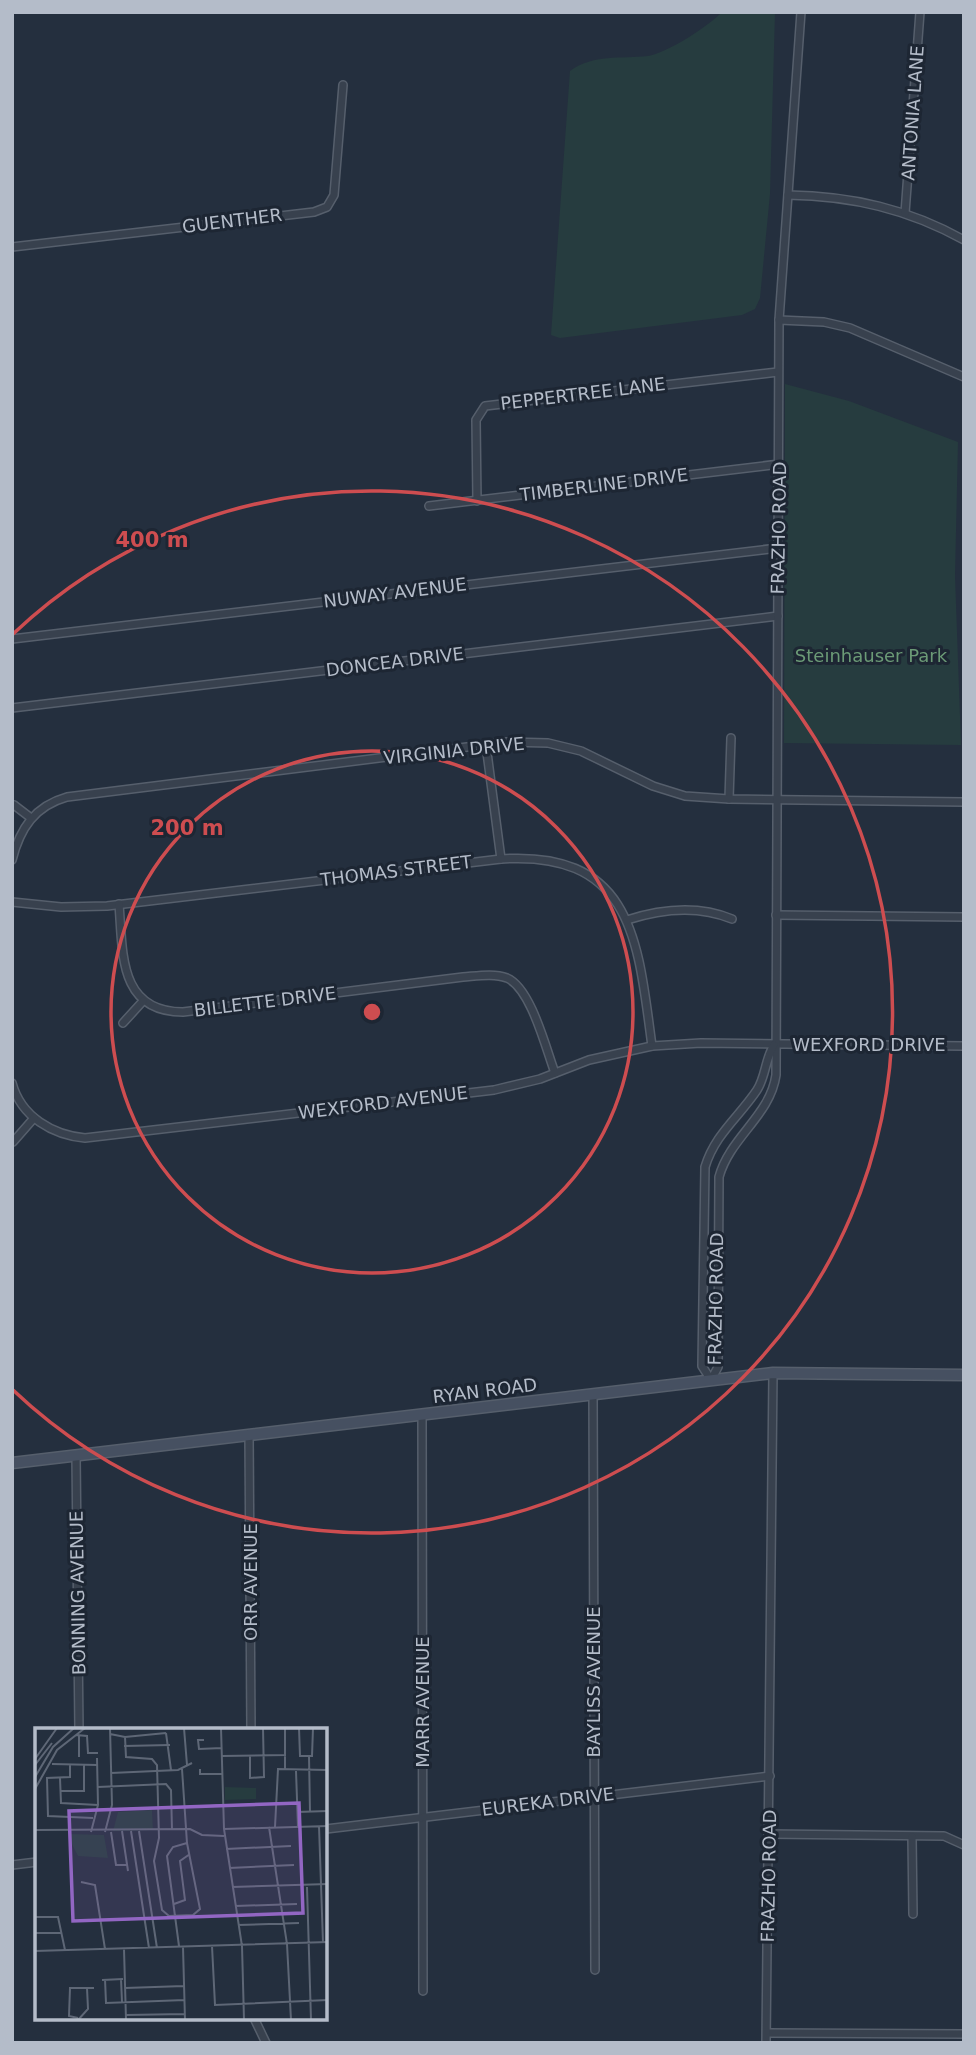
<svg xmlns="http://www.w3.org/2000/svg" width="976" height="2055" font-family="'DejaVu Sans',sans-serif">
<style>
.green{fill:#263c3f}
.lines{fill:none;stroke-linecap:round;stroke-linejoin:round}
.street-casing{stroke:#565f6c;stroke-width:10}
.secondary-casing{stroke:#565f6c;stroke-width:13}
.street{stroke:#38414e;stroke-width:7}
.secondary{stroke:#465061;stroke-width:10}
.ring{fill:none;stroke:#ce4d50;stroke-width:3.5}
.labels{text-anchor:middle;stroke-width:6;stroke-linejoin:round;paint-order:stroke}
.street-label{font-size:18px;fill:#b4bcc9;stroke:#1d2633}
.park-label{font-size:18px;fill:#6b9a76;stroke:#1d2633}
.inset-road{fill:none;stroke:#5e6776;stroke-width:2}
.view{fill:#9266c3;fill-opacity:0.15;stroke:#9266c3;stroke-width:3.5}
.inset-edge{fill:none;stroke:#b4bcc9;stroke-width:3.5}
.centre{fill:#ce4d50;stroke:#1d2633;stroke-width:3.5}
.ring-label{font-size:21px;text-anchor:middle;font-weight:bold;fill:#ce4d50;stroke:#1d2633;stroke-width:6;stroke-linejoin:round;paint-order:stroke}
</style>
<rect width="100%" height="100%" fill="#242f3e"/>
<!-- green -->
<g class="green">
<path d="M722,12H775L770,194L760,298L755,309L742,315L560,338L551,335L570,71C593,54 621,59 648,56C667,53 709,26 722,12Z"/>
<polygon points="785,384 849,401 958,442 955,576 961,745 784,743"/>
</g>
<g class="lines">
<defs>
<g id="street">
<path d="M788,195C852,196 908,209 964,240"/>
<polyline points="905,213 920,12"/>
<polyline points="12,247 314,212 327,207 334,195 343,85"/>
<polyline points="779,320 824,322 850,328 964,377"/>
<polyline points="477,501 476,420 485,406 778,372"/>
<polyline points="429,506 780,464"/>
<polyline points="12,639 778,548"/>
<polyline points="12,708 778,616"/>
<polyline points="486,745 501,859"/>
<polyline points="729,799 731,738"/>
<polyline points="14,805 31,818"/>
<path d="M12,860C20,828 35,806 67,797L507,742L548,743L581,751L653,786L685,796L729,799L964,802"/>
<path d="M12,902L61,907L107,906L501,859C634,850 638,943 652,1046"/>
<path d="M119,904C123,952 118,1012 183,1012L463,977C477,976 494,973 507,978C531,988 546,1049 555,1073"/>
<polyline points="776,915 964,917"/>
<path d="M627,920C661,909 698,905 732,919"/>
<polyline points="123,1023 143,1001"/>
<path d="M12,1083C21,1117 53,1135 85,1138L494,1090L540,1079L589,1060L652,1046L701,1043L964,1046"/>
<polyline points="13,1142 34,1118"/>
<path d="M711,1380L718,1367L719,1177C730,1137 770,1116 776,1075L779,320L801,12"/>
<path d="M711,1380L702,1366L705,1167C715,1134 739,1117 757,1090C766,1076 765,1059 774,1045"/>
<polyline points="593,1394 595,1970"/>
<polyline points="422,1414 423,1991"/>
<polyline points="249,1434 251,1730"/>
<polyline points="76,1456 79,1730"/>
<polyline points="326,1829 770,1776"/>
<polyline points="769,1834 944,1836 964,1845"/>
<polyline points="912,1837 913,1914"/>
<polyline points="12,1865 37,1862"/>
<polyline points="254,2018 266,2043"/>
<polyline points="767,2033 964,2034"/>
<polyline points="766,2043 773,1373"/>
</g>
<polyline id="secondary" points="12,1463 773,1373 964,1375"/>
</defs>
<!-- street casing -->
<use href="#street" class="street-casing"/>
<!-- secondary casing -->
<use href="#secondary" class="secondary-casing"/>
<!-- street -->
<use href="#street" class="street"/>
<!-- secondary -->
<use href="#secondary" class="secondary"/>
</g>
<!-- distance rings -->
<g class="ring">
<circle cx="372" cy="1012" r="261"/>
<path d="M13 634A521 521 0 1 1 13 1390"/>
</g>
<g class="labels">
<!-- street labels -->
<g class="street-label">
<text transform="translate(913 113) rotate(-86)" y="6">ANTONIA LANE</text>
<text transform="translate(232 221) rotate(-7)" y="6">GUENTHER</text>
<text transform="translate(583 394) rotate(-7)" y="6">PEPPERTREE LANE</text>
<text transform="translate(604 485) rotate(-7)" y="6">TIMBERLINE DRIVE</text>
<text transform="translate(779 528) rotate(-89)" y="6">FRAZHO ROAD</text>
<text transform="translate(395 593) rotate(-7)" y="6">NUWAY AVENUE</text>
<text transform="translate(395 662) rotate(-7)" y="6">DONCEA DRIVE</text>
<text transform="translate(454 751) rotate(-6)" y="6">VIRGINIA DRIVE</text>
<text transform="translate(396 871) rotate(-7)" y="6">THOMAS STREET</text>
<text transform="translate(265 1002) rotate(-7)" y="6">BILLETTE DRIVE</text>
<text x="869" y="1051">WEXFORD DRIVE</text>
<text transform="translate(383 1103) rotate(-7)" y="6">WEXFORD AVENUE</text>
<text transform="translate(716 1299) rotate(-89)" y="6">FRAZHO ROAD</text>
<text transform="translate(485 1391) rotate(-7)" y="6">RYAN ROAD</text>
<text transform="translate(251 1582) rotate(-90)" y="6">ORR AVENUE</text>
<text transform="translate(78 1593) rotate(-91)" y="6">BONNING AVENUE</text>
<text transform="translate(594 1682) rotate(-90)" y="6">BAYLISS AVENUE</text>
<text transform="translate(423 1702) rotate(-90)" y="6">MARR AVENUE</text>
<text transform="translate(548 1802) rotate(-7)" y="6">EUREKA DRIVE</text>
<text transform="translate(769 1876) rotate(-89)" y="6">FRAZHO ROAD</text>
</g>
<!-- park labels -->
<g class="park-label">
<text x="871" y="662">Steinhauser Park</text>
</g>
</g>
<!-- overview -->
<g transform="translate(35 1728)">
<rect width="292" height="292" fill="#242f3e"/>
<path d="M190,59L221,60V71L190,72ZM117,82L118,102L78,103L83,84ZM36,106L69,107L73,130L43,128L33,109Z" fill="#263c3f"/>
<path class="inset-road" d="M149,0L152,37M186,0L189,101L207,218L209,292M264,0L265,28H277L278,0M131,5L136,42M75,6L90,9L131,5M41,7L52,8L53,25H63M44,7V29M90,9L91,29L117,31L122,37L124,110L119,133L127,182L134,188L158,187L165,181L152,115L147,41M169,12H163L164,21L187,20M89,18L135,17M187,28L251,27M215,28V50L229,49L228,0M274,28L275,84M0,31L22,0M17,36L62,37M35,36V49L12,50L13,88L58,90M0,37L17,15M165,41V46H187M250,41V0M261,43L263,99M76,45L143,42L157,35M0,49L18,19L39,0M25,50L26,75L63,77M63,59L131,56L136,62L137,102M0,61L22,22L50,0M25,63H49V37M162,79L188,77M262,84L293,83M284,98L288,215M234,99L252,216L256,292M240,99L243,41L293,42M265,99L267,154M189,101L293,98M0,102L155,101L167,107L189,108M87,103L93,143M96,103L114,220M104,103L122,220M56,104L63,77L62,30M70,104L77,77L75,0M76,104L81,137H92M191,121L256,118M194,140L259,137M46,154L60,157L70,221M197,159L293,156M272,159L276,292M139,176L150,172L145,133L155,126M200,178L262,176M0,189H23L30,222M203,197L264,195M0,205H26M144,218L132,128L138,119L152,115M177,218L180,277L293,272M148,219L150,292M89,221L91,292M0,223L293,214M70,251L71,275L150,272M86,251L87,274M67,252L88,251M90,260L149,258M91,287L150,286M43,290L34,288L35,260H59M43,292L53,281L52,260"/>
<path class="view" d="M264,75L268,185L38,193L34,83Z"/>
<rect width="292" height="292" class="inset-edge"/>
</g>
<circle cx="372" cy="1012" r="10" class="centre"/>
<g class="ring-label">
<text x="152" y="547">400 m</text>
<text x="187" y="835">200 m</text>
</g>
<!-- border -->
<rect width="976" height="2055" fill="none" stroke="#b4bcc9" stroke-width="28"/>
</svg>
